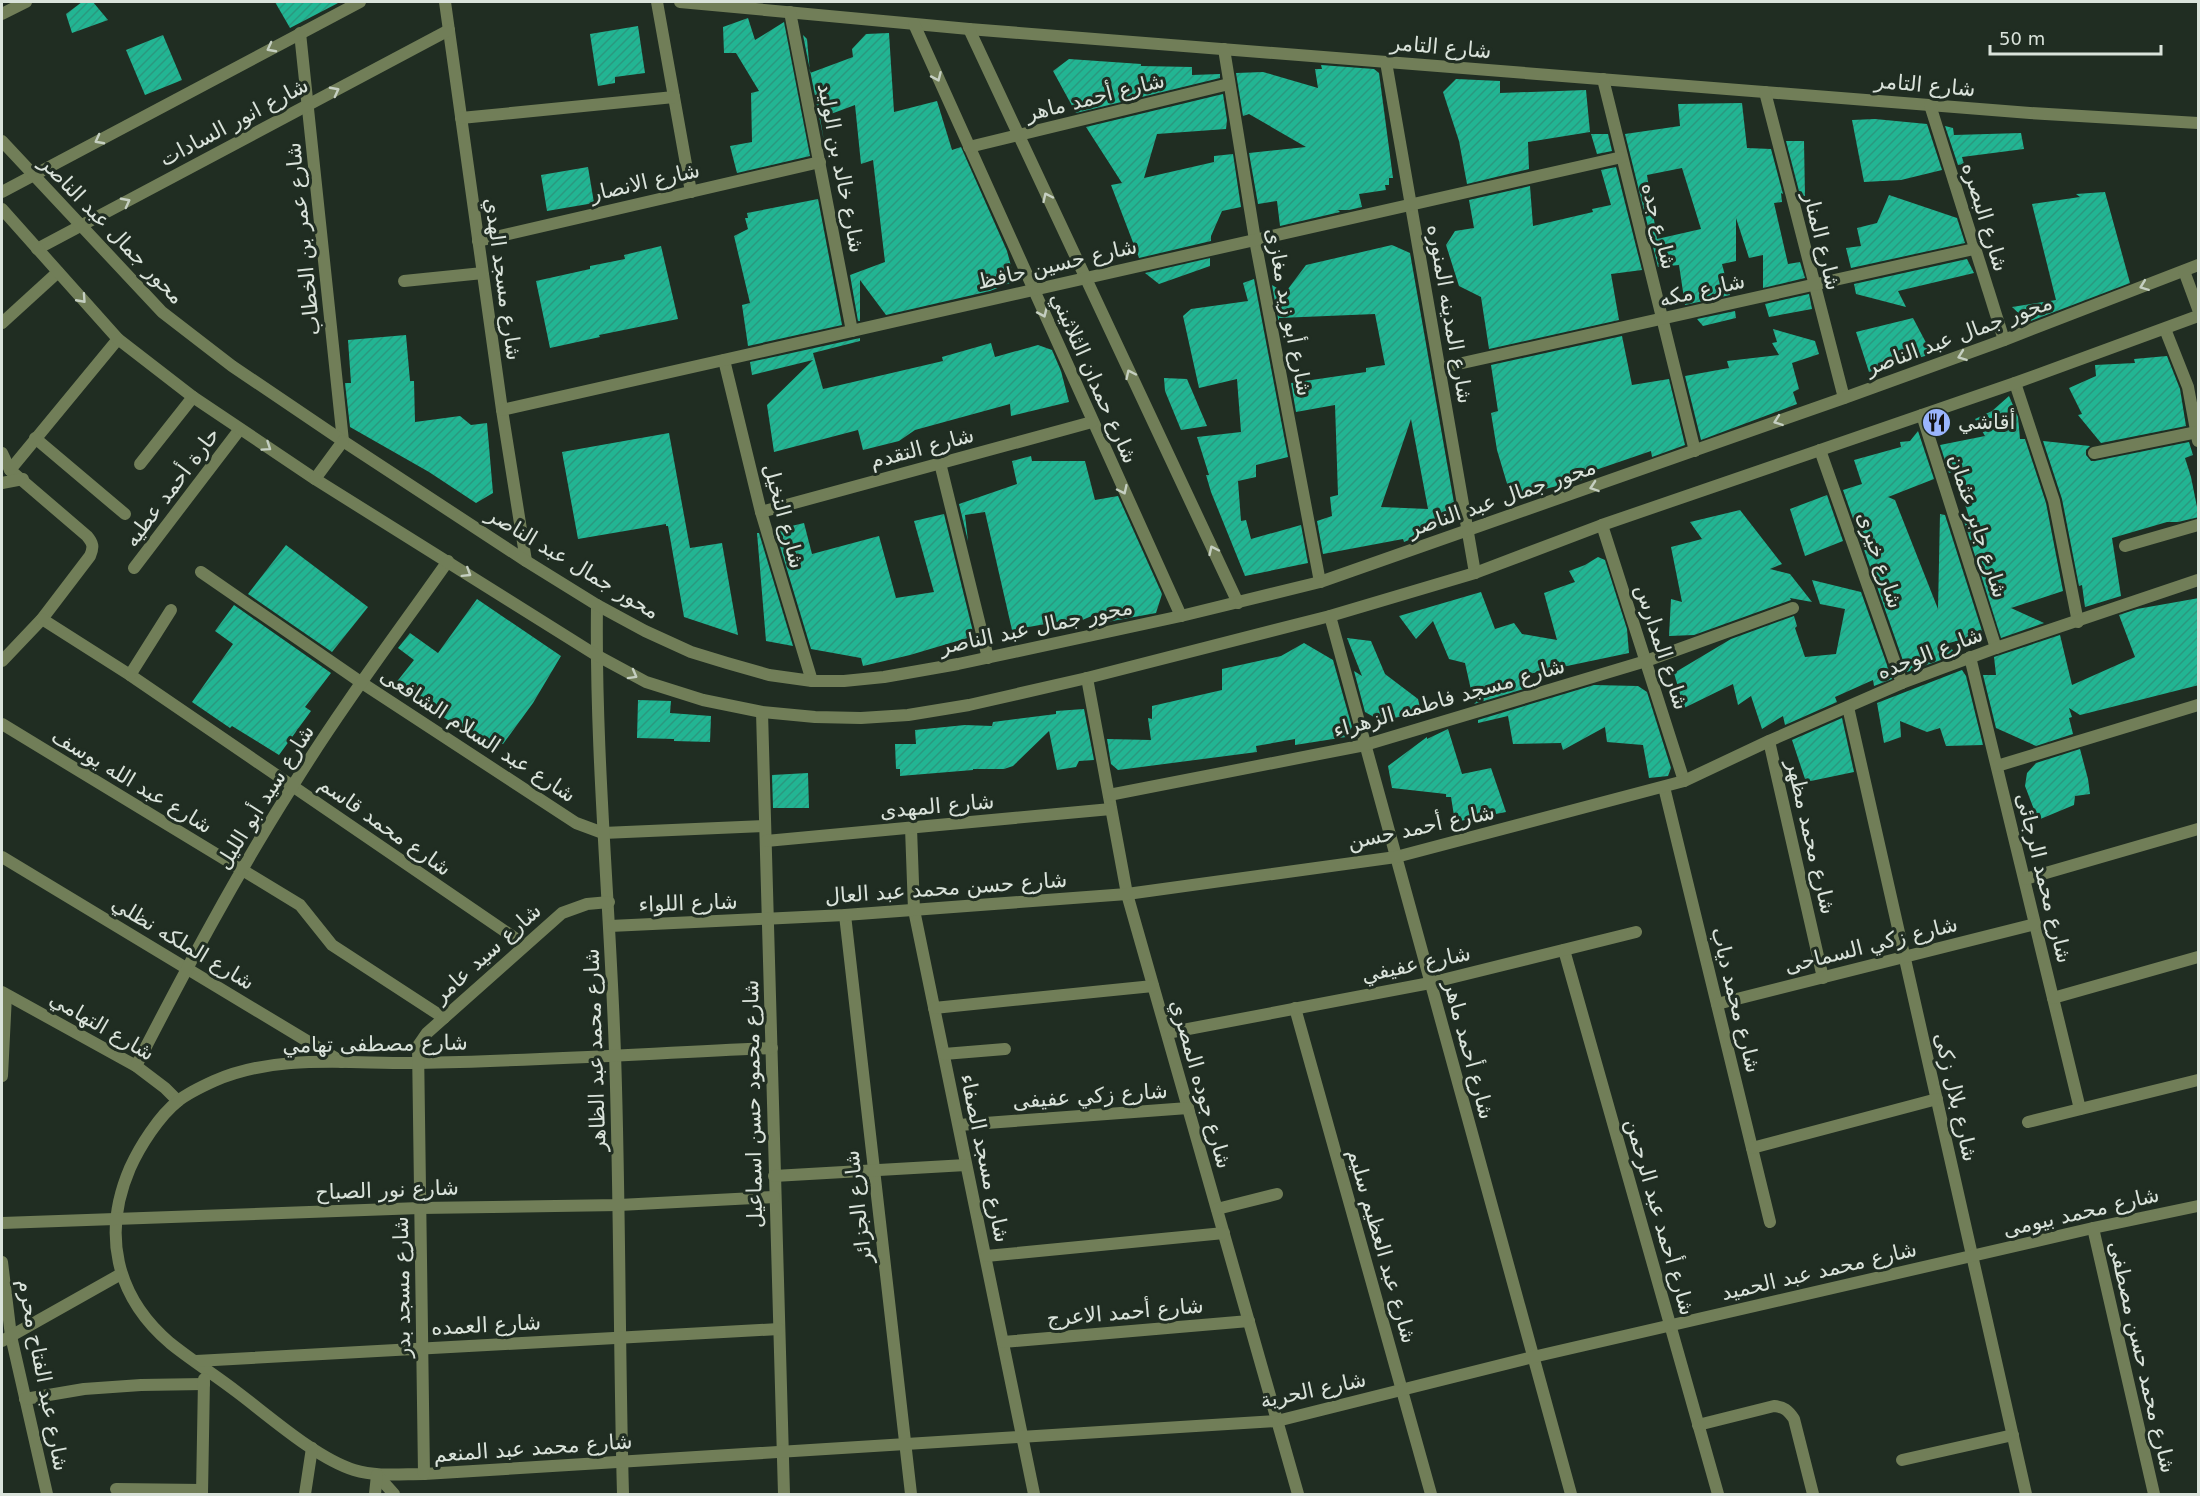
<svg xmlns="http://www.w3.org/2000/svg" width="2200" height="1496" font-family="'DejaVu Sans','Noto Naskh Arabic',sans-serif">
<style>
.building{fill:url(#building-hatch);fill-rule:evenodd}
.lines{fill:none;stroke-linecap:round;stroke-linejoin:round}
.minor{stroke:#717e58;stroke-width:12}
.tertiary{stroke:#717e58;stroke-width:12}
.oneway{stroke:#c5cfc1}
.labels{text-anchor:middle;stroke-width:6;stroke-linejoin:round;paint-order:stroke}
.street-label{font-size:21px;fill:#dae3db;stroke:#202d22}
.poi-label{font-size:21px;fill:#dae3db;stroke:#202d22;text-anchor:start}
</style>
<defs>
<pattern id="building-hatch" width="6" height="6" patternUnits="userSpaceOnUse" patternTransform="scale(1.5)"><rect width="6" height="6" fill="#22b593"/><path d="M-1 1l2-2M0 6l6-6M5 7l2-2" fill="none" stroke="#2a997f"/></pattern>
</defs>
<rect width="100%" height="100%" fill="#202d22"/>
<!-- building -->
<g class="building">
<polygon points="82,2 93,2 108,20 72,33 66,14"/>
<polygon points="275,2 340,2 290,28"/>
<polygon points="748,18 755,40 784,22 810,156 737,173 730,146 752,142 751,93 759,91 736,53 724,53 723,27"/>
<polygon points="638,26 645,73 615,77 615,83 598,86 590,34"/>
<polygon points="889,33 894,112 937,101 952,150 961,147 1007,251 1015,281 990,291 886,315 860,280 860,321 858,321 850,275 885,262 873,160 861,164 855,105 820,118 824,141 803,35 807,39 810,73 853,57 852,49 866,34"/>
<polygon points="163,35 182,80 145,95 126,50"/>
<polygon points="1069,59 1141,64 1141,66 1192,67 1192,75 1220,74 1220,78 1076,113 1053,71"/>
<polygon points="1321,65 1374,69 1379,73 1393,178 1389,178 1389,185 1385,185 1386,190 1359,194 1362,207 1349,210 1338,210 1340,212 1280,226 1277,201 1258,204 1249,153 1306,147 1249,114 1243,116 1236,73 1263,72 1318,88 1315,69 1322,69"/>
<polygon points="1456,79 1500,81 1500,93 1586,90 1590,132 1528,142 1529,169 1467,184 1459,141 1443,92"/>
<polygon points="1223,94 1227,120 1226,129 1157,134 1144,178 1214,162 1214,156 1233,154 1241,207 1222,211 1211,236 1211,241 1139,258 1111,185 1122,183 1086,127"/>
<path d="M1742,103L1747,148L1771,149L1783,194L1781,193L1782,202L1774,203L1788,264L1800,262L1805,278L1763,288V255L1749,258L1736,218V261L1722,264L1730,295L1685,305L1679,265L1658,267L1625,134L1680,126L1678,104ZM1682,168L1701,229L1657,239L1647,175Z"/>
<polygon points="1875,119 1927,124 1942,170 1901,180 1864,182 1852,120"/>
<polygon points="1945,126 1953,128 1954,135 2021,133 2024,149 1962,157 1964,164 1958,165"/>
<polygon points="1591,134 1608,134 1612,151 1597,154"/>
<polygon points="1786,141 1804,141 1805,196 1800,195"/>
<polygon points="588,167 594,203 547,211 541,175"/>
<polygon points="1616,167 1642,270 1611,274 1619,320 1489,349 1481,297 1459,286 1446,245 1455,231 1474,228 1469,200 1530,186 1533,226 1593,212 1592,209 1611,205 1601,170"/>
<polygon points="2105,192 2130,283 2028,322 2012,307 2056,300 2032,204 2080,197 2076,194"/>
<polygon points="1889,195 1957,218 1965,243 1851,268 1846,248 1861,246 1857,228 1877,223"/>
<polygon points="818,199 842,325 748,346 742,305 750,303 734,236 748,229 745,218 748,218 747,213"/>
<path d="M1392,245L1410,253L1457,520L1404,542L1403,539L1323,554L1317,521L1332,516L1330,497L1338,495L1335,405L1296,412L1291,383L1366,372V368L1385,365L1375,314L1279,318V324L1272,285L1285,293L1306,265ZM1411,419L1428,509L1381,507Z"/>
<polygon points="661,246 678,319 599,335 600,337 550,348 536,281 590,269 590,266 625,259 624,255"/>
<polygon points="1210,258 1210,266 1159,284 1145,273"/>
<polygon points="1967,259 1974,273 1898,291 1906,307 1856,294 1854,284"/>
<polygon points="1254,279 1288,457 1256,465 1256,477 1238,481 1241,521 1246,520 1251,539 1301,525 1308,563 1245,576 1211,492 1206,475 1209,475 1197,437 1241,432 1237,379 1199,388 1183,316 1191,309 1248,301 1243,283"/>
<polygon points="1809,294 1812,309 1769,317 1765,304"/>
<polygon points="1735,311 1736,318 1703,326 1697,319"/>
<polygon points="1913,318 1932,354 1869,372 1856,332"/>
<polygon points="1773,329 1815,341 1819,354 1792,363 1799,389 1793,392 1797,404 1701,440 1685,376 1729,368 1727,361 1779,355 1772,343 1777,342"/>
<polygon points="406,335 410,381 414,381 415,422 460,416 471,425 487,423 493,493 476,503 429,472 350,427 345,383 351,383 348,340"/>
<polygon points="1622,336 1632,385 1669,379 1685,445 1652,457 1651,451 1581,475 1582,480 1511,497 1497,450 1491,413 1498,411 1491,365"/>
<polygon points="860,338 860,341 813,353 823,389 943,361 942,357 991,343 995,357 1038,345 1052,350 1061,371 1069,402 1011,416 1010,404 915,430 899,441 863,450 858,430 774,452 767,405 813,360 752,375 750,362"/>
<polygon points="2167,356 2180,389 2186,426 2101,443 2078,415 2082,414 2069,388 2096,376 2095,365 2135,363 2134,359"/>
<polygon points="1164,378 1187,379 1207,426 1181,430 1165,391"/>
<polygon points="2009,396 2018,417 2020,439 2025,439 2046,503 2063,591 2011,608 2044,623 2001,638 1964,521 1971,523 1954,471 1949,473 1940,445 1985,436 1975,419 1992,411"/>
<polygon points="1918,431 1934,479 1888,497 1895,500 1938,609 1940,514 1945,515 1983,634 1949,643 1955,655 1907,672 1843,490 1862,484 1854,460 1901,447 1900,442 1910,441"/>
<polygon points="669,433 690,548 722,543 738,635 684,617 668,526 666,526 666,524 578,539 562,452"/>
<polygon points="2043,441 2090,446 2086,450 2086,455 2091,461 2095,461 2189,442 2193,455 2185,458 2191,477 2199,517 2178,522 2167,522 2112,538 2121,596 2085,607 2082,585 2079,586 2062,499"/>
<polygon points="1031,456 1032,461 1085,461 1095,500 1118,496 1162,594 1156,613 1096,624 1094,615 1080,621 1079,618 1012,630 985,512 965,515 968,541 959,504 1017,484 1012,461"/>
<polygon points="1827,495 1843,541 1805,556 1790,509"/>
<polygon points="1740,510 1782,564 1770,569 1790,574 1812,602 1790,598 1791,600 1694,635 1669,636 1671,599 1682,602 1671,547 1702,539 1690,522"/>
<polygon points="944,514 974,636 910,655 863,666 861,658 811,649 775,530 804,523 812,554 879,536 896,598 934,592 914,521"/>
<polygon points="757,533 759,533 793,646 766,641"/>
<polygon points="286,545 368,607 332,652 248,594"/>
<polygon points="1598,557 1605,560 1627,629 1629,653 1519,676 1520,684 1540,684 1474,704 1481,697 1473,699 1465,663 1449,659 1433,621 1416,639 1399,616 1481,592 1495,629 1514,623 1522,634 1557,640 1544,593 1575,582 1569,571 1585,565"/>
<polygon points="1812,580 1861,592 1892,679 1874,686 1873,680 1835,697 1837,702 1785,725 1783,716 1762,729 1751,696 1738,705 1733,684 1684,708 1674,673 1731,639 1794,616 1797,626 1795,628 1805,657 1836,654 1845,609 1820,604"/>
<polygon points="2199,598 2199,685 2080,715 2069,708 2072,717 2069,718 2073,734 2036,746 1996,728 1983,675 1996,675 1994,657 2060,635 2072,685 2135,657 2119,615 2137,609"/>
<polygon points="477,599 561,656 533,703 503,744 485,743 414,699 395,684 414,660 398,648 410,633 438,653"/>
<polygon points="234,605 331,673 305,707 311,711 279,755 232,726 230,728 192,702 233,644 215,631"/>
<polygon points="1347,638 1371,641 1385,674 1418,699 1421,712 1381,721 1365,712 1354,671 1362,676"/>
<polygon points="1304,643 1333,660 1352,727 1346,737 1295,745 1295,739 1256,746 1257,752 1118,770 1111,764 1107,739 1151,740 1148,718 1152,719 1152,706 1222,690 1222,669 1281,656"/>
<polygon points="1962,670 1966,676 1983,745 1946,746 1940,728 1927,732 1900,721 1901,737 1884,743 1877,703"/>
<polygon points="1594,685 1638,686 1647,692 1671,768 1668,776 1649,778 1643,745 1607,742 1605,727 1563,750 1561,743 1513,744 1508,716 1478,723 1478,720"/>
<polygon points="638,700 671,701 670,713 711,716 710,742 674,741 674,739 637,738"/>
<polygon points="1084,709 1094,760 1079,761 1076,767 1057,770 1049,731 1013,766 1004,769 973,769 973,770 900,776 900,769 896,769 895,744 916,744 915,730 965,725 992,726 993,722 1056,714 1056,711"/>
<polygon points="1842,718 1854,772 1806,782 1792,740"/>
<polygon points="1448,729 1462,774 1491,768 1506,812 1455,822 1451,797 1446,797 1446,794 1392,788 1388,766 1427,737 1427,739"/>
<polygon points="2080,749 2088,779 2090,794 2075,796 2074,805 2038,820 2025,786 2027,773 2036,763"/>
<polygon points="808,773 809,808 773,808 772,775"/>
</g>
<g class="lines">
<!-- minor -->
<g class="minor">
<polyline points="445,2 502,410 526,561"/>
<polyline points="657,2 691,192"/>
<polyline points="680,2 969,29 2030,113 2198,123"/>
<polyline points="790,12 852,331"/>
<polyline points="2,14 26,2"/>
<polyline points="914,24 1181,616"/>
<polyline points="969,29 1238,603"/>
<polyline points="300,33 343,441"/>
<polyline points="1224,49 1255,240 1320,582"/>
<polyline points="1386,62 1475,573"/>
<polyline points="1603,79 1695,451"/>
<polyline points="1765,92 1844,398"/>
<polyline points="1930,105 2004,340"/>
<polyline points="461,118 674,97"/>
<polyline points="969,147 1229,84"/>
<polyline points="2,192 360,2"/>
<polyline points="478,241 820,162"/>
<polyline points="37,249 449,30"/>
<polyline points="404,281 483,273"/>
<polyline points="2,323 58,272"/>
<polyline points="2165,329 2188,387 2198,441"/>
<polyline points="724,360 761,512 812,681"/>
<polyline points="1440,368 1974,249"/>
<polyline points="2015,383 2054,501 2078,622"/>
<polyline points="502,410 1622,157"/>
<polyline points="1922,415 1996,648"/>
<polyline points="35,438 125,514"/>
<polyline points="1820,450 1902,683"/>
<path d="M2,453L10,470L87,536C93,543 94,547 90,556L42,619L2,661"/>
<polyline points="2094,453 2197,432"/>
<polyline points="940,463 988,658"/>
<polyline points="140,464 193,397"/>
<polyline points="10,470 118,339"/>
<polyline points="2,483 23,479"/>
<polyline points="761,512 1092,422"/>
<polyline points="1602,525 1684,781"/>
<polyline points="2125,546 2198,525"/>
<polyline points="134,568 240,429"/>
<polyline points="201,572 362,683 576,823 603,833 765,826"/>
<path d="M597,605C595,755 610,904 615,1054C620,1201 619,1348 623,1494"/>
<polyline points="1330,616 1571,1494"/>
<polyline points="42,619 130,675 525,945"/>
<polyline points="1970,657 2080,1109"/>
<polyline points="130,675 171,610"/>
<polyline points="1087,678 1127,894 1298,1494"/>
<polyline points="1848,707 2026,1494"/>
<polyline points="762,712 784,1494"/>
<polyline points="2,724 300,905 332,945 444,1018"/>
<polyline points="1769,741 1823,978"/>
<polyline points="1997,766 2198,705"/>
<polyline points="1664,787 1770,1222"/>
<polyline points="1109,795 1365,745 1646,661 1793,608"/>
<polyline points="911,828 914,910 1034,1494"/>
<polyline points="766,841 1111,809"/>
<polyline points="2,857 342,1062"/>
<polyline points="2025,879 2198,829"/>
<polyline points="845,915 911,1494"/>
<polyline points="610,926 845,915 1127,894 1396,857 1684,781 1769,741 1902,683 1996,648 2198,580"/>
<polyline points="1564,950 1718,1494"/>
<polyline points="2,992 136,1066 165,1088 178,1101"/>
<polyline points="2053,998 2198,957"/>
<polyline points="1717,1004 2035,924"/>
<polyline points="934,1008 1153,986"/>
<polyline points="1295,1008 1431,1494"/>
<polyline points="1167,1033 1430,983 1636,932"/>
<path d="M772,1048C654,1053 536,1061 418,1063C352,1064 277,1053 214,1081C203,1086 188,1093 178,1101C159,1116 140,1146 130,1168C102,1233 115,1296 170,1343C191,1360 215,1375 237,1392C269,1416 316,1458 354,1470C377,1477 401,1474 424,1474L1277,1421L1533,1357L2093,1228L2198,1206"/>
<polyline points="944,1054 1005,1049"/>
<path d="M136,1066C185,971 235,877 292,787C340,709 395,636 448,561"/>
<polyline points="2,1076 6,995"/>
<polyline points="2028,1122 2198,1080"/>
<polyline points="959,1125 1188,1108"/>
<polyline points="1752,1148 1937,1099"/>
<polyline points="774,1176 966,1165"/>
<polyline points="1217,1209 1277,1194"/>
<polyline points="2,1223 420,1208 619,1205 774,1197"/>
<polyline points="2093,1228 2154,1494"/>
<polyline points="986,1256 1224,1233"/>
<polyline points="2,1262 11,1336 47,1494"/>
<polyline points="2,1341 121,1274"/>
<polyline points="1003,1342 1249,1321"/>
<polyline points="196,1361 779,1329"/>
<polyline points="25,1399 84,1389 141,1385 204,1384"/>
<path d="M1698,1425L1774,1406C1784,1407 1788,1410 1794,1419L1813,1494"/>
<polyline points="1902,1460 2013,1435"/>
<polyline points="424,1474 418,1046 427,1033 562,913 587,904 609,902"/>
<polyline points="377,1475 394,1494"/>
<polyline points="116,1489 202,1490"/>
<polyline points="202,1494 204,1379"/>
<polyline points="305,1494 312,1448"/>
<polyline points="375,1494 377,1475"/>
</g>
<!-- tertiary -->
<g class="tertiary">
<polyline points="2,141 162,312 232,366 343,441 526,561 597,605 645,631 691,652 727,663 769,675 812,681 844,681 884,677 958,664 1181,616 1320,582 1844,398 2004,340 2198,265"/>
<polyline points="2,209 118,339 193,397 315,479 596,655 646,682 703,700 762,712 815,717 861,718 908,715 969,705 1087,678 1330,616 1475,573 1602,525 2015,383 2198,316"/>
<polyline points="2184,271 2198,309"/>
<polyline points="315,479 343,441"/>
</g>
</g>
<!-- one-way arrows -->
<defs><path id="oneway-chevron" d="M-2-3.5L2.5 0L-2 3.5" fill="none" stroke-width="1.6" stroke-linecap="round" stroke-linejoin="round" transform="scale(1.5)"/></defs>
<g class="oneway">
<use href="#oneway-chevron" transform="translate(271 48) rotate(152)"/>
<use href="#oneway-chevron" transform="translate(937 77) rotate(66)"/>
<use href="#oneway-chevron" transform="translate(335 91) rotate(-28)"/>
<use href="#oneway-chevron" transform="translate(99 140) rotate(152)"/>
<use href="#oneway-chevron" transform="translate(1047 197) rotate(-115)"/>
<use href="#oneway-chevron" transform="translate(126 202) rotate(-28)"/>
<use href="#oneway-chevron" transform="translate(2144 286) rotate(159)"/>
<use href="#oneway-chevron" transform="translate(82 299) rotate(48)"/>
<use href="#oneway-chevron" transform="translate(1043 313) rotate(66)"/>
<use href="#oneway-chevron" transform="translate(1962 356) rotate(160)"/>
<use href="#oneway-chevron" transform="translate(1130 374) rotate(-115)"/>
<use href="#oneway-chevron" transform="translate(1778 421) rotate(160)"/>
<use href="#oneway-chevron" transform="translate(267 447) rotate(34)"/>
<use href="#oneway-chevron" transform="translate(1594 487) rotate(161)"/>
<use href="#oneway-chevron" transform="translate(1123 490) rotate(65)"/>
<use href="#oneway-chevron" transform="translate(1213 550) rotate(-115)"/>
<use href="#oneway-chevron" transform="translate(467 573) rotate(32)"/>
<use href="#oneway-chevron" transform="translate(633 675) rotate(29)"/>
</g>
<!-- icons -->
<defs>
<symbol id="restaurant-disc" viewBox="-11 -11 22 22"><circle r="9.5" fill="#9ab5fd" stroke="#202d22"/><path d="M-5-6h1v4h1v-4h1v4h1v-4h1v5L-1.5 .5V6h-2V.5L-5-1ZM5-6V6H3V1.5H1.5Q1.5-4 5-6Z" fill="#111"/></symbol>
</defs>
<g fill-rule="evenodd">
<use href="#restaurant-disc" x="1920" y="406" width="33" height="33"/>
</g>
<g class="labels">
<!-- street labels -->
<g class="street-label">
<text transform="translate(1441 47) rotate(5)" y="7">شارع التامر</text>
<text transform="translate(1925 85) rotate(5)" y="7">شارع التامر</text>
<text transform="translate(1095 97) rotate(-14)" y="7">شارع أحمد ماهر</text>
<text transform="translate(234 122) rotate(-28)" y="7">شارع انور السادات</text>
<text transform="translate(841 168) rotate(79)" y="7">شارع خالد بن الوليد</text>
<text transform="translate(645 182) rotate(-13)" y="7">شارع الانصار</text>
<text transform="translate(1985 217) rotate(73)" y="7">شارع البصره</text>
<text transform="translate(1659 226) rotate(76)" y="7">شارع جده</text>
<text transform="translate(112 230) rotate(46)" y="7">محور جمال عبد الناصر</text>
<text transform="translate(303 239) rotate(-96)" y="7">شارع عمر بن الخطاب</text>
<text transform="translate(1822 241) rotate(76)" y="7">شارع المنار</text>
<text transform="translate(1057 264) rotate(-13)" y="7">شارع حسين حافظ</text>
<text transform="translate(503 279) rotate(82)" y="7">شارع مسجد الهدي</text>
<text transform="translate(1702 290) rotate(-13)" y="7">شارع مكه</text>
<text transform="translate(1289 312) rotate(79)" y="7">شارع أبو زيد مغازى</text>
<text transform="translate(1450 314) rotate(80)" y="7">شارع المدينه المنوره</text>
<text transform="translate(1959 335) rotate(-20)" y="7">محور جمال عبد الناصر</text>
<text transform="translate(1094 378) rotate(66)" y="7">شارع حمدان الثلاثيني</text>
<text transform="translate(922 448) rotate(-15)" y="7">شارع التقدم</text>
<text transform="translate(172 487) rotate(-53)" y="7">حارة أحمد عطيه</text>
<text transform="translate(1502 498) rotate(-19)" y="7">محور جمال عبد الناصر</text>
<text transform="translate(784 516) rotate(75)" y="7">شارع النخيل</text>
<text transform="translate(1978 526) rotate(72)" y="7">شارع جابر عثمان</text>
<text transform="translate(1880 560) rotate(71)" y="7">شارع خيرى</text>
<text transform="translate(573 563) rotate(31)" y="7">محور جمال عبد الناصر</text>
<text transform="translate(1036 627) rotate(-12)" y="7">محور جمال عبد الناصر</text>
<text transform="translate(1662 647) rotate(72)" y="7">شارع المدارس</text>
<text transform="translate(1930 653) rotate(-21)" y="7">شارع الوحده</text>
<text transform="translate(1449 698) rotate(-16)" y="7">شارع مسجد فاطمه الزهراء</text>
<text transform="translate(478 735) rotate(33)" y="7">شارع عبد السلام الشافعى</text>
<text transform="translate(132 781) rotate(31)" y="7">شارع عبد الله يوسف</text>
<text transform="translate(265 797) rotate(-58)" y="7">شارع سيد أبو الليل</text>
<text transform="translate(937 806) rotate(-5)" y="7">شارع المهدى</text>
<text transform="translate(385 826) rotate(35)" y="7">شارع محمد قاسم</text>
<text transform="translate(1421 827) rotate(-12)" y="7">شارع أحمد حسن</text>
<text transform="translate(1811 837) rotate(77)" y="7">شارع محمد مظهر</text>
<text transform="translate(2044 878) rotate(76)" y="7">شارع محمد الرجائى</text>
<text transform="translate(946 888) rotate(-4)" y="7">شارع حسن محمد عبد العال</text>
<text transform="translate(688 903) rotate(-2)" y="7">شارع اللواء</text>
<text transform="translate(183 943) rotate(31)" y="7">شارع الملكه نظلي</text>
<text transform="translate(1871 945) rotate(-14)" y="7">شارع زكي السماحى</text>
<text transform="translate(487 953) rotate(-42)" y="7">شارع سيد عامر</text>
<text transform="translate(1416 964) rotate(-12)" y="7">شارع عفيفي</text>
<text transform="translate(1736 1000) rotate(76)" y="7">شارع محمد دياب</text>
<text transform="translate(102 1026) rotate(30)" y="7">شارع التهامي</text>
<text transform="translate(375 1044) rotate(-1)" y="7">شارع مصطفى تهامي</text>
<text transform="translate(595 1050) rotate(-92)" y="7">شارع محمد عبد الظاهر</text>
<text transform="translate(1469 1050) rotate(75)" y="7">شارع أحمد ماهر</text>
<text transform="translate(1201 1084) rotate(74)" y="7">شارع جوده المصري</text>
<text transform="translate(1090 1096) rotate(-4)" y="7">شارع زكي عفيفى</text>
<text transform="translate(1956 1097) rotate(77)" y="7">شارع بلال زكى</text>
<text transform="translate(753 1104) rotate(-91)" y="7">شارع محمود حسن اسماعيل</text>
<text transform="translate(985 1158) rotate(78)" y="7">شارع مسجد الصفاء</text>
<text transform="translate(387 1190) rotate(-2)" y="7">شارع نور الصباح</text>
<text transform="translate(858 1207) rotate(-97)" y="7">شارع الجزائر</text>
<text transform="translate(2081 1212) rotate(-13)" y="7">شارع محمد بيومى</text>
<text transform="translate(1660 1217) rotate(74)" y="7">شارع أحمد عبد الرحمن</text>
<text transform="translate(1382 1246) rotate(74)" y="7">شارع عبد العظيم سليم</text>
<text transform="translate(1819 1271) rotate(-13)" y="7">شارع محمد عبد الحميد</text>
<text transform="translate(402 1287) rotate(-91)" y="7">شارع مسجد بدر</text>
<text transform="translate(1125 1312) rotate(-5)" y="7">شارع أحمد الاعرج</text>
<text transform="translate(486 1325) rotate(-3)" y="7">شارع العمده</text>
<text transform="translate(2142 1357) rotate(77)" y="7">شارع محمد حسن مصطفى</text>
<text transform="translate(43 1375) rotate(79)" y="7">شارع عبد الفتاح محرم</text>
<text transform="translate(1313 1390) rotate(-12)" y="7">شارع الحرية</text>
<text transform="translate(533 1448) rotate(-4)" y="7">شارع محمد عبد المنعم</text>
</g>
<!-- poi labels -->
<g class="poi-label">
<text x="1958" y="429">أقاشي</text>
</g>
</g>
<!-- border -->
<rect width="2200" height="1496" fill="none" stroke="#dae3db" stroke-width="6"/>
<!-- scale -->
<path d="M1990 45v9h171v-9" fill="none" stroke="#dae3db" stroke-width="3"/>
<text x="1999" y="45" font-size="18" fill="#dae3db" stroke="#202d22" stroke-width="4.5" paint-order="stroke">50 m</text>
</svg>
